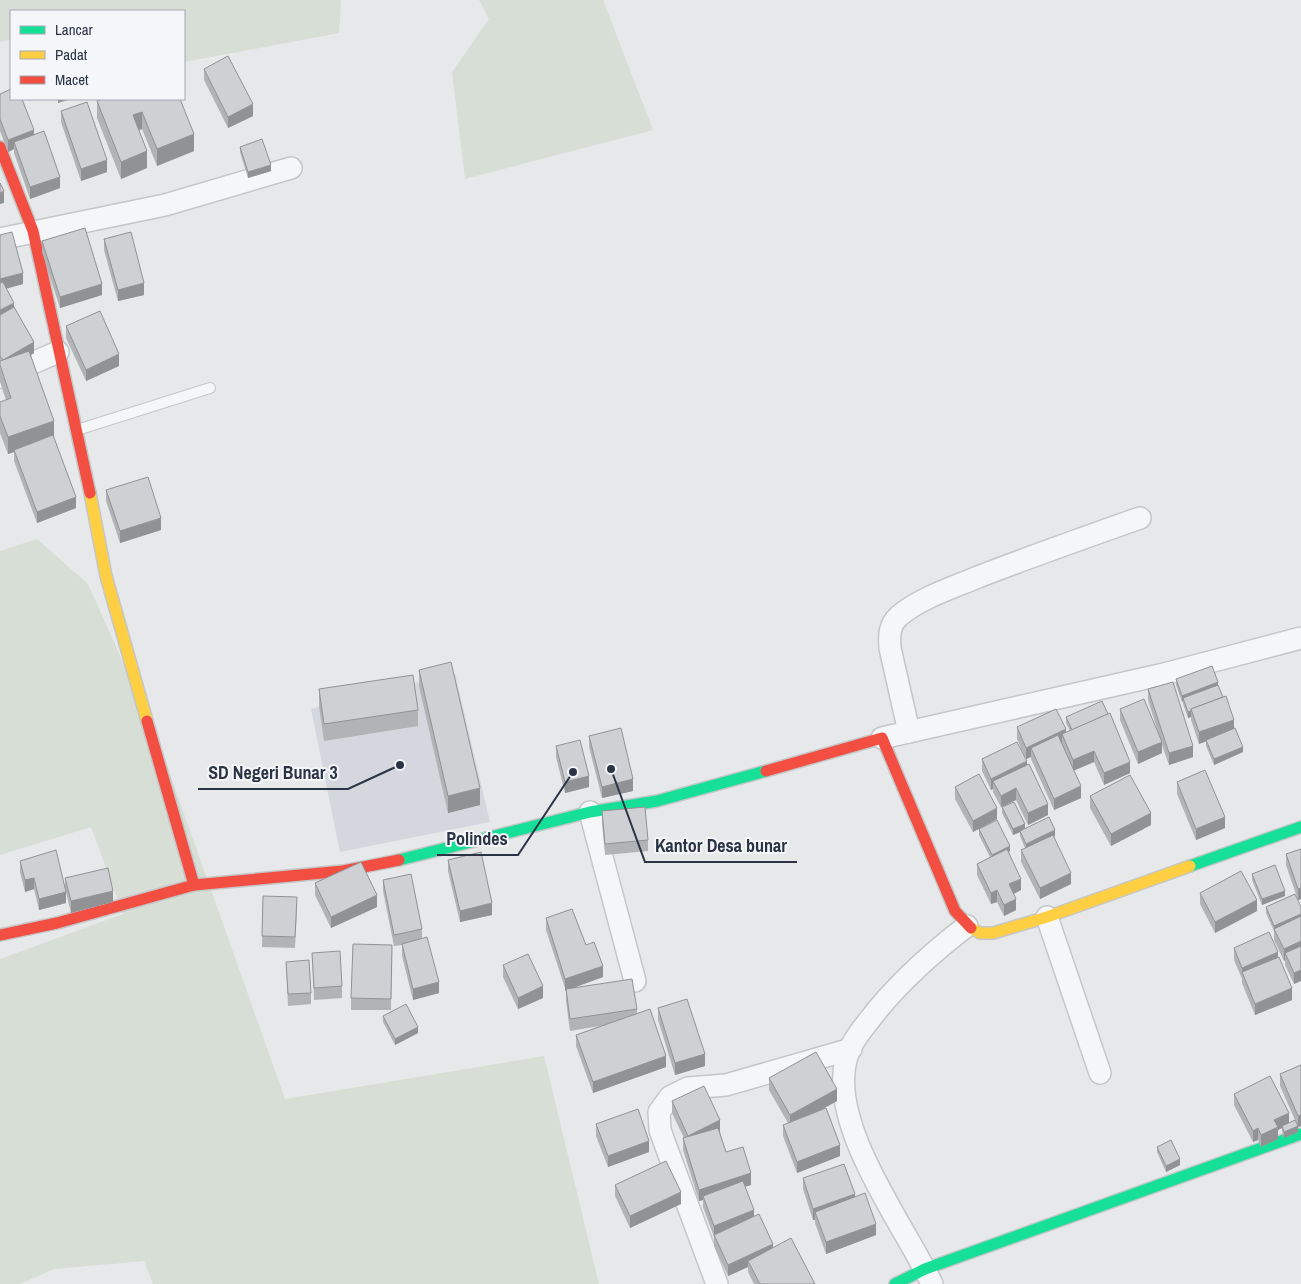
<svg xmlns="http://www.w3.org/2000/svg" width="1301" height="1284" font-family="'Archivo Narrow',sans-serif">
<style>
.built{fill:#d4d7dd}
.green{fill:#d6ded6}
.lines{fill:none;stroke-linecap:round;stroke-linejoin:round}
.lane-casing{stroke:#c4c6c8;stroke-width:12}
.street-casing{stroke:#c4c6c8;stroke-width:24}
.fast-casing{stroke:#c4c6c8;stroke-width:14}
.slow-casing{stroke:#c4c6c8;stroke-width:14}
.jam-casing{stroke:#c4c6c8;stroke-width:14}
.lane{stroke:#f5f6f7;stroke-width:10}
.street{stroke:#f5f6f7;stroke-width:21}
.fast{stroke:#16e098;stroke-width:11}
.slow{stroke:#ffcf43;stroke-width:11}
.jam{stroke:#f24e42;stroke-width:11}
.wall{fill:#b1b3b5}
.shaded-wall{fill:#909294}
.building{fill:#ced0d3;stroke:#909294}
.leader{fill:none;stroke:#2b3445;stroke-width:2}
.callout-dot{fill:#2b3445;stroke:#f4f6f9;stroke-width:2}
.callout-label{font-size:18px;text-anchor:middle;font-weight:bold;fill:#2b3445;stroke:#f4f6f9;stroke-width:4;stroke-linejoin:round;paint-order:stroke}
</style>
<rect width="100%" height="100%" fill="#e6e8ea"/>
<!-- built -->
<polygon class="built" points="455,673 490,822 340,852 311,709"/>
<!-- green -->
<g class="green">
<polygon points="0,0 341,0 339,33 184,62 184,11 11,11 11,40 0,42"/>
<polygon points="479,0 603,0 653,130 465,179 452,72 489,19"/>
<polygon points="37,539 88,584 159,743 285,1099 544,1056 599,1284 153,1284 144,1261 54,1269 20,1284 0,1284 0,959 123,914 91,827 0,855 0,551"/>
</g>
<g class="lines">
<defs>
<polyline id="lane" points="77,430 210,388"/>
<g id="street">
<polyline points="0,239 165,205 291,168"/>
<polyline points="0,377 58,352"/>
<path d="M909,732L890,648C889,636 889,625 899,616C920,598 952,588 978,577C1032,556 1086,537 1140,518"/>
<polyline points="882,738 1164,674 1301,638"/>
<polyline points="590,812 635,981"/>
<polyline points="1047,917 1100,1073"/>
<polyline points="717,1284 665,1144 660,1130 659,1112 670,1097 688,1088 726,1085 851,1049"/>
<path d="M932,1284C904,1224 829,1127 846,1060C851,1040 866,1025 878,1009C905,977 934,951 967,926"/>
</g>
<g id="fast">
<polyline points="399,860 590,812 657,801 766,771"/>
<polyline points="1190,866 1301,827"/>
<polyline points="895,1284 925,1269 1301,1134"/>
</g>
<g id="slow">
<polyline points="90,493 106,576 147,721"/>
<polyline points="971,928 980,933 993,933 1047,917 1190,866"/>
</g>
<g id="jam">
<polyline points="0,147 33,231 90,493"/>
<polyline points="147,721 194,885"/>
<polyline points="766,771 882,738 955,911 971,928"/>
<polyline points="0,935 57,923 194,885 343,871 399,860"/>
</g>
</defs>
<!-- lane casing -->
<use href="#lane" class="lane-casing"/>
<!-- street casing -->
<use href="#street" class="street-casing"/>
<!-- fast casing -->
<use href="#fast" class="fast-casing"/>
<!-- slow casing -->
<use href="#slow" class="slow-casing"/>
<!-- jam casing -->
<use href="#jam" class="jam-casing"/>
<!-- lane -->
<use href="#lane" class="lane"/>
<!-- street -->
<use href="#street" class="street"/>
<!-- fast -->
<use href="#fast" class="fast"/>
<!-- slow -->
<use href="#slow" class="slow"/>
<!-- jam -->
<use href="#jam" class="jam"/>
</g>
<!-- wall -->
<g class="wall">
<polygon points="204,69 253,116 228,128 204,80"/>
<polygon points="0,94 34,135 60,188 30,199 14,153 14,149 8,152 0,131"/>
<polygon points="99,99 180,99 194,151 157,166 142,129 139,130 147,168 121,179 97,118 97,101 99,100"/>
<polygon points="61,111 107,172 81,181 61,122"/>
<polygon points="240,147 271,171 248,178 240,152"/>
<polygon points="0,235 23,284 6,289 14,307 34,353 31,355 54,438 76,508 37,523 14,461 14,452 8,454 0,433 0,402 6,400 0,382"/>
<polygon points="104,239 144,295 118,301 104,250"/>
<polygon points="42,241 102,295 60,308 42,252"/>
<polygon points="66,326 119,366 86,381 66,338"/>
<polygon points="106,490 161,530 120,543 106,501"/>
<polygon points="419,670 480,805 448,813 419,686"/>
<polygon points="1176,679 1218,686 1243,752 1214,765 1206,746 1206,741 1199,744 1191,720 1191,717 1188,718 1183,704 1183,701 1182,702 1176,685"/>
<polygon points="319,689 418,710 418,726 324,741 319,706"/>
<polygon points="1148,689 1193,757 1169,765 1162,745 1162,753 1138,764 1120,720 1120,709 1158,732 1148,700"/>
<polygon points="1066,717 1130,773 1104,785 1094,762 1074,770 1081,798 1054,810 1031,759 1031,757 1026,759 1017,739 1017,727 1066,732 1070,731 1066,723"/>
<polygon points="589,736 633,791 602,798 589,747"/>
<polygon points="556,746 589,787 565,793 556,757"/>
<polygon points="982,759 1027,765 1048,815 1028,825 1016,800 1001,807 993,792 993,789 991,790 982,771"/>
<polygon points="1177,782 1225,828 1196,840 1177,794"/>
<polygon points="955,787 997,819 973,832 955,799"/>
<polygon points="1090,796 1151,825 1111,846 1090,808"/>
<polygon points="1002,807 1025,828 1055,836 1054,836 1071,884 1040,899 1021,862 1021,850 1025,848 1020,836 1020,832 1013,835 1002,813"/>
<polygon points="602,811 648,840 648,851 605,855 602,823"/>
<polygon points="979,829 1010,851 1009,852 1021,890 1014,894 1016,910 1004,916 997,902 991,904 977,875 977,864 990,857 979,835"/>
<polygon points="1301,849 1301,899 1298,900 1286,865 1286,854"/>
<polygon points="448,860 492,915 460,922 448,871"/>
<polygon points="20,861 65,889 65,878 113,902 71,913 66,892 66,903 39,910 34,889 25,892 20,872"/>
<polygon points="1252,874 1285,896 1262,905 1252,880"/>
<polygon points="383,880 422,929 422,939 439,993 413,1000 402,956 402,945 394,946 383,891"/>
<polygon points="315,883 377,907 331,928 315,895"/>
<polygon points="1200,893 1257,911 1215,933 1200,904"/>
<polygon points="1295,894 1294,984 1285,965 1285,960 1284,961 1274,940 1274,931 1266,913 1266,907"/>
<polygon points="263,896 297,909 295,948 262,947"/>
<polygon points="546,918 586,945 603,977 572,988 637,1009 637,1013 666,1067 593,1093 576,1046 576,1035 600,1026 570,1031 566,1001 566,991 546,930"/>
<polygon points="392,945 391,1010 351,1010 351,998"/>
<polygon points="1234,948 1278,957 1292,1000 1255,1015 1242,983 1242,979 1234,960"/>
<polygon points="312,953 342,986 342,998 314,1000"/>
<polygon points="286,962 311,993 311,1004 288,1006"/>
<polygon points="503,965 543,998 518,1009 503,977"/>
<polygon points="658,1008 705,1066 675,1075 658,1020"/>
<polygon points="383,1016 418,1033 395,1045 383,1022"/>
<polygon points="1301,1065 1301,1126 1298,1127 1298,1132 1284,1138 1282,1131 1282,1128 1278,1130 1278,1139 1261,1147 1258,1140 1253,1142 1234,1105 1234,1094 1289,1123 1295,1120 1280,1086 1280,1074"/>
<polygon points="769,1078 837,1101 816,1112 840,1156 797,1173 783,1136 783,1125 788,1123 769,1090"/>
<polygon points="672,1101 720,1132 726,1152 751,1185 745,1186 754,1216 773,1248 815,1284 754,1284 748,1272 748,1267 728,1276 714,1246 714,1237 703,1207 703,1200 699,1201 683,1150 683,1138 684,1138 672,1113"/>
<polygon points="596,1124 649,1152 608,1167 596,1136"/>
<polygon points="1157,1147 1180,1165 1166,1172 1157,1152"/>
<polygon points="803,1178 855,1197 876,1235 826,1254 815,1223 815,1220 813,1220 803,1189"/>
<polygon points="615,1185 681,1204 630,1228 615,1196"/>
</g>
<!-- shaded-wall -->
<g class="shaded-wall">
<polygon points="58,99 71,99 58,103"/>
<polygon points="253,104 253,116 228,128 228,117"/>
<polygon points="142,112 142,129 133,132 133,115"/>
<polygon points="34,130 34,141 14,142 14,149 8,152 8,140"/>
<polygon points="194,134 194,151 157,166 157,149"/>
<polygon points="147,151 147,168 121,179 121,162"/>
<polygon points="107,160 107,172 81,181 81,169"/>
<polygon points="271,165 271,171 248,178 248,172"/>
<polygon points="60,177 60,188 30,199 30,187"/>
<polygon points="4,191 4,203 0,204 0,193"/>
<polygon points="23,273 23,284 0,290 0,279"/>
<polygon points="144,283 144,295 118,301 118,290"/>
<polygon points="102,284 102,295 60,308 60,297"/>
<polygon points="14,303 14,315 0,321 0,310"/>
<polygon points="34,342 34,353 3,372 3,360"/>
<polygon points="119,354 119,366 86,381 86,370"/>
<polygon points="54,421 54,438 14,450 14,452 8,454 8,437"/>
<polygon points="76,497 76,508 37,523 37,512"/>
<polygon points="161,518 161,530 120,543 120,531"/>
<polygon points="1218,682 1218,688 1183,698 1183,701 1182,702 1182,696"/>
<polygon points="1191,711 1191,717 1188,718 1188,712"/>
<polygon points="1234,720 1234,731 1199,744 1199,732"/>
<polygon points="1066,729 1066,740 1062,734 1062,742 1035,755 1031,748 1031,757 1026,759 1026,748"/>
<polygon points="1162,742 1162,753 1138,764 1138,752"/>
<polygon points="1193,746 1193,757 1169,765 1169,753"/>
<polygon points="1243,747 1243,752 1214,765 1214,759"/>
<polygon points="1094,751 1094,762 1073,771 1073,760"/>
<polygon points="1027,761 1027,773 993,781 993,789 991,790 991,779"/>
<polygon points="1130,762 1130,773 1104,785 1104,773"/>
<polygon points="589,776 589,787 565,793 565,782"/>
<polygon points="633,779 633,791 602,798 602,787"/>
<polygon points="1081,786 1081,798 1054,810 1054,799"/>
<polygon points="480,788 480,805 448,813 448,796"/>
<polygon points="1016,788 1016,800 1001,807 1001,796"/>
<polygon points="1048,804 1048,815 1028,825 1028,813"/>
<polygon points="997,808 997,819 973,832 973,821"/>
<polygon points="1151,813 1151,825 1111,846 1111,834"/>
<polygon points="1225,817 1225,828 1196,840 1196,829"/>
<polygon points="1025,824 1025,830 1013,835 1013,829"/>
<polygon points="1055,830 1055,836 1026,849 1026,844"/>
<polygon points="1010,846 1010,851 992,861 992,855"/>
<polygon points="1071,873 1071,884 1040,899 1040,888"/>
<polygon points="34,878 34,889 25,892 25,880"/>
<polygon points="1021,879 1021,890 1009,896 1009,884"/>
<polygon points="1301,888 1301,899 1298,900 1298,889"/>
<polygon points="997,890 997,902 991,904 991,893"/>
<polygon points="113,891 113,902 71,913 71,901"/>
<polygon points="1285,891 1285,896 1262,905 1262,899"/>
<polygon points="66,892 66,903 39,910 39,899"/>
<polygon points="377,895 377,907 331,928 331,917"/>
<polygon points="1016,899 1016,910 1004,916 1004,905"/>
<polygon points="1257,900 1257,911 1215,933 1215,922"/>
<polygon points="492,903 492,915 460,922 460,911"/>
<polygon points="1301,914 1301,920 1274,929 1274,926"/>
<polygon points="1301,941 1301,953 1285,953 1285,960 1284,961 1284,949"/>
<polygon points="1278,952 1278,963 1242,972 1242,968"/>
<polygon points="603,966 603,977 565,991 565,979"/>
<polygon points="1301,970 1301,981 1294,984 1294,973"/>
<polygon points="439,982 439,993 413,1000 413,989"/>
<polygon points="543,986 543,998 518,1009 518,998"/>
<polygon points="1292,988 1292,1000 1255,1015 1255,1004"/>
<polygon points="418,1027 418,1033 395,1045 395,1039"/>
<polygon points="705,1054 705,1066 675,1075 675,1063"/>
<polygon points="666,1056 666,1067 593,1093 593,1082"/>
<polygon points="837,1089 837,1101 790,1127 790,1115"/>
<polygon points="1289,1113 1289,1124 1282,1126 1282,1128 1278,1130 1278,1139 1261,1147 1261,1135 1274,1120"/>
<polygon points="1301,1115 1301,1126 1298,1127 1298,1116"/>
<polygon points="720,1120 720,1132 688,1147 688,1136"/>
<polygon points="1298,1126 1298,1132 1284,1138 1284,1132"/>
<polygon points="1258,1128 1258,1140 1253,1142 1253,1131"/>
<polygon points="649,1141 649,1152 608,1167 608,1156"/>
<polygon points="840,1145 840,1156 797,1173 797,1162"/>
<polygon points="1180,1159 1180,1165 1166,1172 1166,1166"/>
<polygon points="751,1173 751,1185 704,1199 703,1196 703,1200 699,1201 699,1190"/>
<polygon points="681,1192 681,1204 630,1228 630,1216"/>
<polygon points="855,1194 855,1206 815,1212 815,1220 813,1220 813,1209"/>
<polygon points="754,1210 754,1222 714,1235 714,1237 714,1226"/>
<polygon points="876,1224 876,1235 826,1254 826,1242"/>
<polygon points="773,1244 773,1255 748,1261 748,1267 728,1276 728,1265"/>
</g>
<!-- building -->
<g class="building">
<polygon points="228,56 253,104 228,117 204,69"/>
<polygon points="11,89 11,99 22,99 34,130 8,140 0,119 0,94"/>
<polygon points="102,99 180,99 194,134 157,149 142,112 133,115 147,151 121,162 97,101"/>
<polygon points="87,102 107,160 81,169 61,111"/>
<polygon points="44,131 60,177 30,187 14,142"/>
<polygon points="262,139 271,165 248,172 240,147"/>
<polygon points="0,183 4,191 0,193"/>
<polygon points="85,228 102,284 60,297 42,241"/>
<polygon points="12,232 23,273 0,279 0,235"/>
<polygon points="131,232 144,283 118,290 104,239"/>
<polygon points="3,282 14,303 0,310 0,283"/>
<polygon points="14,307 34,342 3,360 0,356 0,315"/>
<polygon points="100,311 119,354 86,370 66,326"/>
<polygon points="29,351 54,421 8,437 0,416 0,402 11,398 0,365 0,361"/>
<polygon points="53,435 76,497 37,512 14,450"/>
<polygon points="148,477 161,518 120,531 106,490"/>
<polygon points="451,662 480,788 448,796 419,670"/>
<polygon points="1212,666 1218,682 1182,696 1176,679"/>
<polygon points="413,675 418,710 324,724 319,689"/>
<polygon points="1173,682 1193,746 1169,753 1148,689"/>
<polygon points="1218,685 1223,697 1191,709 1191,711 1188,712 1183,698"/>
<polygon points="1226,696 1234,720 1199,732 1191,709"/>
<polygon points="1144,699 1162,742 1138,752 1120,709"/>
<polygon points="1102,701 1108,714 1072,730 1066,717"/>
<polygon points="1056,709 1066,729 1026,748 1017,727"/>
<polygon points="1110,713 1130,762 1104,773 1094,751 1073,760 1062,734"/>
<polygon points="621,728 633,779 602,787 589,736"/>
<polygon points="1235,728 1243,747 1214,759 1206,740"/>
<polygon points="1058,735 1081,786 1054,799 1031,748"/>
<polygon points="580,740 589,776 565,782 556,746"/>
<polygon points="1017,742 1027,761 991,779 982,759"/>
<polygon points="1029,764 1048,804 1028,813 1016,788 1001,796 993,781"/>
<polygon points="1205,770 1225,817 1196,829 1177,782"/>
<polygon points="979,774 997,808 973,821 955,787"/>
<polygon points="1130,775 1151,813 1111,834 1090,796"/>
<polygon points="1014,802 1025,824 1013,829 1002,807"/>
<polygon points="645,807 648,840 605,844 602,811"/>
<polygon points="1049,817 1055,830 1026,844 1020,831"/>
<polygon points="997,820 1010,846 992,855 979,829"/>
<polygon points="1053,835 1071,873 1040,888 1021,850"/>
<polygon points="1007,849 1021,879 1009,884 1016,899 1004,905 997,890 991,893 977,864"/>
<polygon points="1301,849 1301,888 1298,889 1286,854"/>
<polygon points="56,850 66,892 39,899 34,878 25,880 20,861"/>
<polygon points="481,852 492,903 460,911 448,860"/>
<polygon points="361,862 377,895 331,917 315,883"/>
<polygon points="1275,865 1285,891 1262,899 1252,874"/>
<polygon points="108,868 113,891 71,901 65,878"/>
<polygon points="1241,871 1257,900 1215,922 1200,893"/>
<polygon points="411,874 422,929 394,935 383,880"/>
<polygon points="1295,894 1301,907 1301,914 1274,926 1266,907"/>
<polygon points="263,896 297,897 295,937 262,936"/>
<polygon points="572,909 586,945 594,942 603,966 565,979 546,918"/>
<polygon points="1301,916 1301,941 1284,949 1274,929"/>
<polygon points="1269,932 1278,952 1242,968 1234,948"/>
<polygon points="427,937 439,982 413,989 402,944"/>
<polygon points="353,944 392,945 391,999 351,998"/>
<polygon points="1301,946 1301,970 1294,973 1285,953"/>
<polygon points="340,951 342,986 314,988 312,953"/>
<polygon points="528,954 543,986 518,998 503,965"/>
<polygon points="1279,957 1292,988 1255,1004 1242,972"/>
<polygon points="309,960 311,993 288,994 286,962"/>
<polygon points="632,979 637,1009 570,1019 566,989"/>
<polygon points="687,999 705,1054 675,1063 658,1008"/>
<polygon points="406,1004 418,1027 395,1039 383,1016"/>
<polygon points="650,1009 666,1056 593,1082 576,1035"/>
<polygon points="816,1052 837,1089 790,1115 769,1078"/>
<polygon points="1301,1065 1301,1115 1298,1116 1280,1074"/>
<polygon points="1270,1076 1289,1113 1274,1120 1278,1127 1261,1135 1258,1128 1253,1131 1234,1094"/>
<polygon points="704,1086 720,1120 688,1136 672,1101"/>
<polygon points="826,1108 840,1145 797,1162 783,1125"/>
<polygon points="638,1109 649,1141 608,1156 596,1124"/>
<polygon points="1295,1120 1298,1126 1284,1132 1282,1126"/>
<polygon points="718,1128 726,1152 743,1147 751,1173 699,1190 683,1138"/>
<polygon points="1171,1140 1180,1159 1166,1166 1157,1147"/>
<polygon points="666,1161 681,1192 630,1216 615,1185"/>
<polygon points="844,1164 855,1194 813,1209 803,1178"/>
<polygon points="743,1181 754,1210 714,1226 703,1196"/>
<polygon points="865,1193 876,1224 826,1242 815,1212"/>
<polygon points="759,1214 773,1244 728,1265 714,1235"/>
<polygon points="791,1238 815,1284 760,1284 748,1261"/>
</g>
<!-- callouts -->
<path class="leader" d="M400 765L348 789H198M573 772L518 855H437M611 769L645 862H797"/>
<g class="callout-dot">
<circle cx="400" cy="765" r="5"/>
<circle cx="573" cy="772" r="5"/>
<circle cx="611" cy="769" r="5"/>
</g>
<g class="callout-label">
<text x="273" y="779">SD Negeri Bunar 3</text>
<text x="477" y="845">Polindes</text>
<text x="721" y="852">Kantor Desa bunar</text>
</g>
<!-- legend -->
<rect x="10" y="10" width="175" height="90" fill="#f4f6f9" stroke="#a4a8b1"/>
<rect x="20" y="26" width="25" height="8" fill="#16e098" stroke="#a4a8b1"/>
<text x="55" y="35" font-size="15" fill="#2b3445">Lancar</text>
<rect x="20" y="51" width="25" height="8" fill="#ffcf43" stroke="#a4a8b1"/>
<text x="55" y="60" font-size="15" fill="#2b3445">Padat</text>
<rect x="20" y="76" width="25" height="8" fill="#f24e42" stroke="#a4a8b1"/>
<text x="55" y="85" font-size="15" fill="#2b3445">Macet</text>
</svg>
